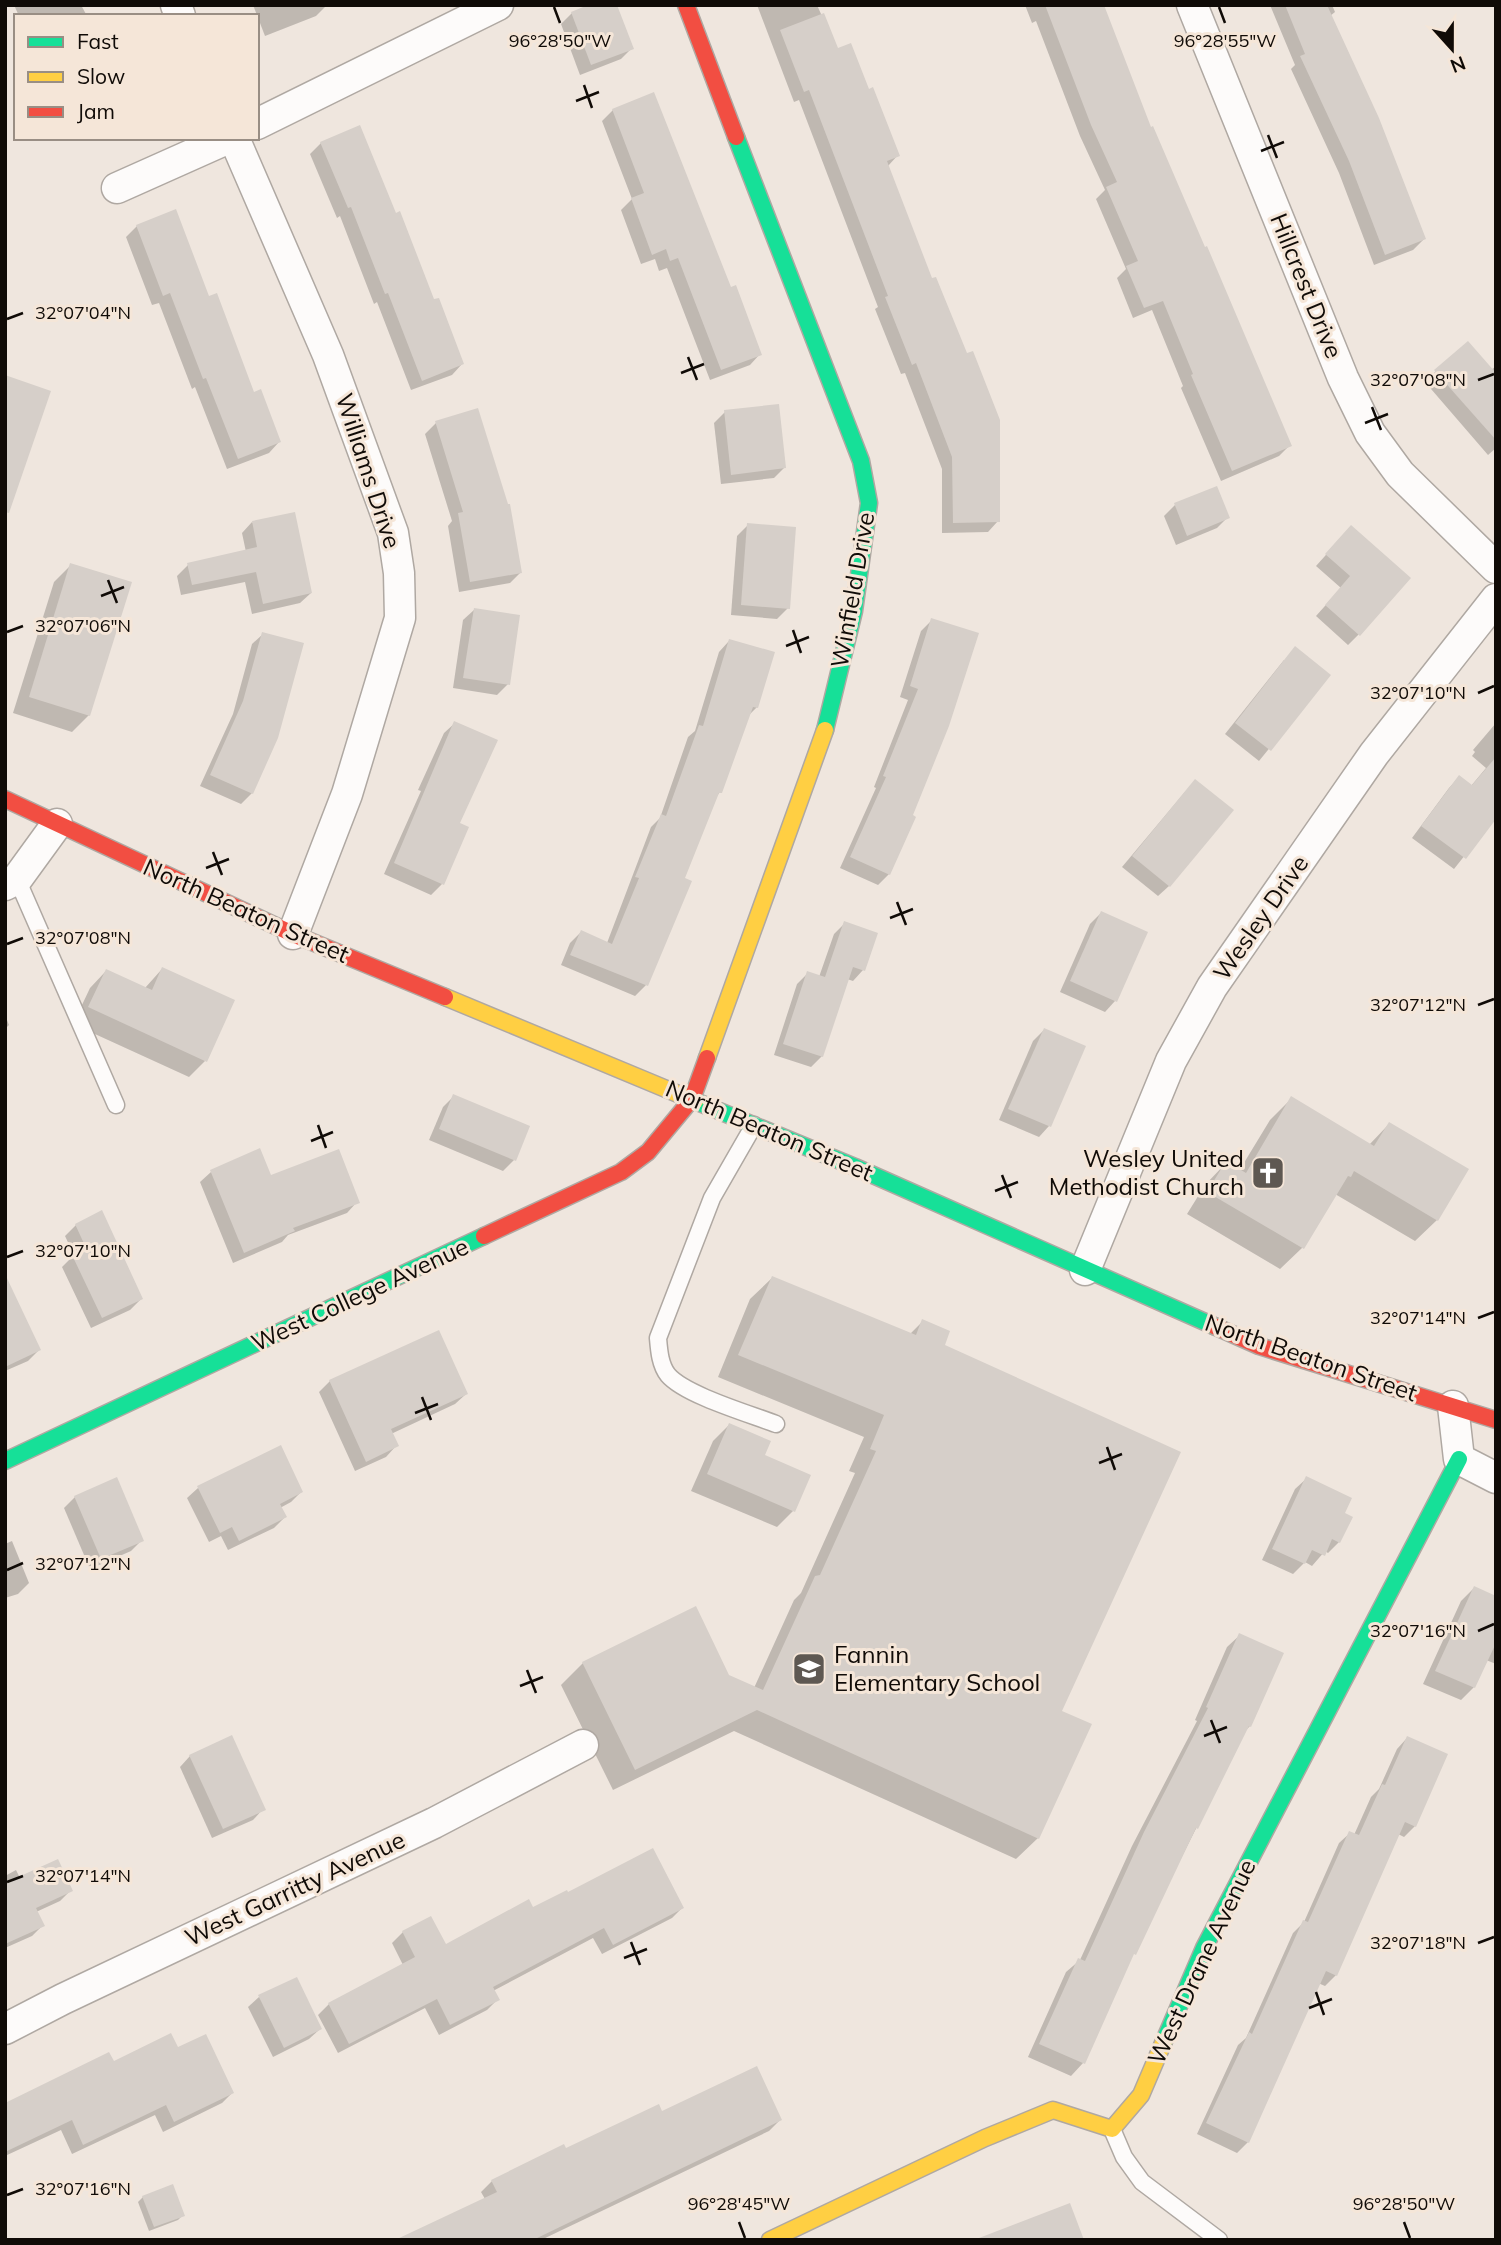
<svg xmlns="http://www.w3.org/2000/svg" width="1501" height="2245" font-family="Mulish,sans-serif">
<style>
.shadow{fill:#0003}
.building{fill:#d6cfc9}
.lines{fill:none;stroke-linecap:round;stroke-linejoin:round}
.lane-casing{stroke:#afa8a2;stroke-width:19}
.street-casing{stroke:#afa8a2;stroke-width:33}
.fast-casing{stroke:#afa8a2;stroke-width:19}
.slow-casing{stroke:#afa8a2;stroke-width:19}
.jam-casing{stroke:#afa8a2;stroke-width:19}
.lane{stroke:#fdfbfa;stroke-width:16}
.street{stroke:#fdfbfa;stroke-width:30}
.fast{stroke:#16e098;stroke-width:16}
.slow{stroke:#ffcf43;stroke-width:16}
.jam{stroke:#f24e42;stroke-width:16}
.ticks{fill:none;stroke:#100b07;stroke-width:2.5}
.labels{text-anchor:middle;stroke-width:6;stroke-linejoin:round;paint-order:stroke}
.street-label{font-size:24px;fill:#100b07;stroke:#f5e6d8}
.poi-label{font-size:24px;fill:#100b07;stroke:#f5e6d8;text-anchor:end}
.ticks-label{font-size:18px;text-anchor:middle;fill:#100b07;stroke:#f5e6d8;stroke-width:6;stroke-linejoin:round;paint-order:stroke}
</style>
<rect width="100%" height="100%" fill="#efe6de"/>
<!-- shadow -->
<g class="shadow">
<polygon points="14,5 81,5 87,16 19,16"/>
<polygon points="253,5 327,5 316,16 265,36"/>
<polygon points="757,5 817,5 837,50 868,91 898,155 888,166 931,280 998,521 988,532 942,533 942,469 905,373 901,374 875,309 878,307 799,100 794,102"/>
<polygon points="1025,5 1103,5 1150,129 1290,445 1279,456 1221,481 1181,388 1183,386 1152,310 1133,318 1117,278 1126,269 1096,199 1105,190 1080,136 1036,21 1032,23"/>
<polygon points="1270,5 1332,5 1335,12 1330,16 1424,239 1413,250 1374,265 1339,173 1291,69 1295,65"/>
<polygon points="572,13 632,48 621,59 580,75 561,24"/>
<polygon points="613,110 730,290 760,354 750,365 710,380 667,268 659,271 655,259 641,264 621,210 632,199 602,121"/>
<polygon points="321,143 433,302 462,364 452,375 411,390 377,302 374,304 340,216 337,218 310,154"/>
<polygon points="137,226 208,298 253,394 279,442 269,453 227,469 195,387 192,389 159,303 152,305 126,237"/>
<polygon points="1496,366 1496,448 1488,455 1425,382 1436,371 1491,370"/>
<polygon points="725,412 785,467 774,478 721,484 714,423"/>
<polygon points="436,423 521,572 510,583 459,592 448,526 452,521 425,434"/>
<polygon points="1216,488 1228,517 1217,528 1176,545 1164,516 1175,505"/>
<polygon points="252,522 311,593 300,603 252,614 245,582 181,595 177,576 188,565 246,552 242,533"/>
<polygon points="748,525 788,608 777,619 731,615 737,536"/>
<polygon points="1351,527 1359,634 1348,645 1316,616 1341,588 1316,566"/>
<polygon points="71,565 89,715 72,732 13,713 54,582"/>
<polygon points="474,610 508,684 497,695 453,688 463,620"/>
<polygon points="932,620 889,874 878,885 840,868 876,788 874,787 908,700 900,697 921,631"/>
<polygon points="263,634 252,793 241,804 200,786 233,714 252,644"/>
<polygon points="729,641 757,707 748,716 720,792 716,797 683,879 646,985 635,996 561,965 570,943 581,932 607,943 651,827 660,818 688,737 695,731 719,652"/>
<polygon points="1284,660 1329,675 1259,761 1225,734"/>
<polygon points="455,723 458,824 442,884 431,895 384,874 421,791 418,790 444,733"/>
<polygon points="1496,723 1496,816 1454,869 1412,838 1449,788 1459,777 1471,786 1486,768 1472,756 1475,752 1473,750"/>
<polygon points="1185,792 1169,886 1158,896 1122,867"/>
<polygon points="1101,913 1115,1001 1105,1012 1060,992 1090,924"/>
<polygon points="845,923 863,970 853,981 847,979 822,1056 811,1067 774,1055 797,984 808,973 819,977 834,934"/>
<polygon points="162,969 205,1061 189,1077 73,1024 90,988 106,971 145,988"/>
<polygon points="5,1015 9,1025 5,1029"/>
<polygon points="1044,1030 1049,1126 1039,1137 999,1120 1033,1041"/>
<polygon points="454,1096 528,1127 514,1160 503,1171 429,1140 443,1107"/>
<polygon points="1291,1099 1369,1145 1389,1124 1437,1220 1415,1241 1335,1194 1302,1248 1280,1269 1187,1214 1205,1185 1226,1163 1239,1171 1270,1120"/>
<polygon points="259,1151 270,1177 357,1202 347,1213 288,1235 282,1242 233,1263 200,1182 211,1172"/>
<polygon points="76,1225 141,1299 130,1310 91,1328 62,1267 74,1255 65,1236"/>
<polygon points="772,1278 910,1334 923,1321 942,1346 1060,1711 1038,1838 1016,1859 734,1731 613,1790 561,1685 583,1663 728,1676 754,1688 794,1600 801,1593 855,1473 849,1471 864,1437 718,1377 750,1299"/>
<polygon points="5,1304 39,1350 28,1361 5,1371"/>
<polygon points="330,1381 466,1394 455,1404 391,1434 396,1446 386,1457 355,1471 319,1392"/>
<polygon points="729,1425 763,1456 793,1511 777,1527 691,1491 713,1441"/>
<polygon points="1306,1479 1342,1514 1339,1542 1328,1553 1325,1551 1312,1566 1305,1562 1293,1574 1262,1560 1295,1489"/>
<polygon points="198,1488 301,1492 291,1502 280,1508 285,1517 274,1528 228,1550 221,1536 209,1542 187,1498"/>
<polygon points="75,1497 142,1540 131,1551 90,1569 64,1508"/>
<polygon points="12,1541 29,1583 18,1594 5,1598 5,1544"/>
<polygon points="1474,1588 1496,1598 1496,1664 1486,1660 1474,1687 1461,1700 1423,1684 1461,1601"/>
<polygon points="1240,1635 1250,1726 1245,1731 1131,1958 1083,2063 1071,2076 1028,2057 1066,1972 1080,1960 1132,1846 1197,1721 1195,1720 1227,1647"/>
<polygon points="1407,1738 1415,1826 1404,1837 1398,1834 1336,1975 1325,1986 1318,1983 1248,2142 1237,2153 1197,2134 1238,2045 1246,2038 1293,1933 1304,1922 1339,1843 1350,1833 1354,1835 1371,1797 1379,1789 1397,1749"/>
<polygon points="190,1756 263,1809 253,1820 212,1838 180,1767"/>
<polygon points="16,1870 20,1878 71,1890 60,1901 36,1912 43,1925 32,1936 5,1948 5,1876"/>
<polygon points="567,1895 682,1908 672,1918 602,1954 593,1938 493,1991 498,1999 487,2010 439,2035 425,2008 338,2053 318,2015 329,2004 403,1965 392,1943 403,1932 430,1918 445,1946"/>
<polygon points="259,1997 320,2029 309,2039 273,2057 248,2007"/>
<polygon points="177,2050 232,2093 222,2103 163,2132 155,2115 72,2154 61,2130 5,2156 5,2105"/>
<polygon points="661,2113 780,2120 769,2131 541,2240 402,2240 485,2199 481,2192 492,2181"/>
<polygon points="143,2197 183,2215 178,2220 149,2231 138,2202"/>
</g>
<!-- building -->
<g class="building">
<polygon points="588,5 617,5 634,49 591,65 571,12"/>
<polygon points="1045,5 1104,5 1151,127 1153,126 1205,247 1207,246 1292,446 1232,471 1191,375 1193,374 1163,301 1144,308 1126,266 1138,261 1106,187 1117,182 1091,125"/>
<polygon points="1285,5 1327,5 1379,118 1426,239 1385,255 1349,161 1300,56 1305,54"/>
<polygon points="824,13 838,48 851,43 869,89 873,87 900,156 887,161 932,278 936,277 967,353 973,351 1000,420 1000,522 953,523 952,457 916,363 912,365 885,297 888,296 809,90 804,92 780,30"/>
<polygon points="654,92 731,287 736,285 762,355 721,370 678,258 670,261 666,249 652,255 631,198 644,193 612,109"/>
<polygon points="360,125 396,213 400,211 434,299 439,298 464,364 422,381 388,293 385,294 351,207 348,208 320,142"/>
<polygon points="176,209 209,296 217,293 254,392 261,389 281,442 238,459 206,378 203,379 170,293 163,296 136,225"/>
<polygon points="1468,341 1496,373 1496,440 1434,370"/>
<polygon points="5,375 51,391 9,513 5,512"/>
<polygon points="779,404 786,468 731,475 724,410"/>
<polygon points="478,408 508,504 510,504 522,573 470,582 458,513 463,512 435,421"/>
<polygon points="1217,486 1230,518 1187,536 1174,503"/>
<polygon points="295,512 312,593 263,604 256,572 192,585 187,563 257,547 252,521"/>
<polygon points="747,523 796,527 790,609 741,605"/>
<polygon points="1351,525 1411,578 1360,636 1325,605 1350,576 1325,554"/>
<polygon points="70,563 132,582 90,716 29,697"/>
<polygon points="474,608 520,615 510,685 463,678"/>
<polygon points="931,618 979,633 949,726 913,815 916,817 890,875 850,857 886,777 883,776 918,689 910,686"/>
<polygon points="262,632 304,643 278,738 253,794 210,775 243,701"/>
<polygon points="729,639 775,652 758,708 753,707 722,793 719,793 685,878 692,881 648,986 570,955 581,930 612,944 639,878 635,877 661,814 666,816 699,725 703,726"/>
<polygon points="1295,646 1331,675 1271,751 1235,723"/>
<polygon points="454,721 498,740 460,823 469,827 444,885 394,863"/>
<polygon points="1496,757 1496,819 1466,859 1421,826 1459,775 1472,785"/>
<polygon points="1195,779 1234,810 1170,887 1132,856"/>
<polygon points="1101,911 1148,932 1117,1002 1070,981"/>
<polygon points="844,921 878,933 865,971 853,967 823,1057 783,1044 807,971 825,977"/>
<polygon points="162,967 235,1000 207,1062 88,1007 106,969 152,990"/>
<polygon points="1044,1028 1086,1046 1051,1127 1008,1109"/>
<polygon points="453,1094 530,1126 516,1161 439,1129"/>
<polygon points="1291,1096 1374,1146 1389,1122 1469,1169 1438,1221 1354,1171 1351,1177 1348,1176 1304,1249 1207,1192 1226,1161 1246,1173"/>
<polygon points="260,1148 271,1175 339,1149 360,1203 293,1228 295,1231 244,1253 210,1170"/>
<polygon points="102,1210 143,1299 102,1318 72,1255 86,1248 75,1224"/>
<polygon points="5,1274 41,1350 5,1367"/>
<polygon points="772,1276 916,1335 922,1319 950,1331 945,1345 1181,1452 1062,1711 1092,1724 1039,1839 757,1710 635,1770 582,1662 696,1606 729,1675 763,1690 815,1576 820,1575 876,1451 870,1449 884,1415 738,1355"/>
<polygon points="439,1330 468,1394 391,1429 399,1446 366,1462 329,1380"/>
<polygon points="729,1423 771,1441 765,1455 811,1475 795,1512 707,1474"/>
<polygon points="281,1445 303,1492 280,1504 287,1517 239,1541 232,1527 220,1533 197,1486"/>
<polygon points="1306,1476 1352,1498 1345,1513 1353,1517 1340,1543 1332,1539 1325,1556 1312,1550 1305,1564 1272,1549"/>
<polygon points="117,1477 144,1541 101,1559 74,1496"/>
<polygon points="1474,1586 1496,1596 1496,1643 1475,1688 1435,1671"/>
<polygon points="1239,1633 1284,1653 1251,1727 1249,1726 1198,1829 1196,1828 1136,1955 1134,1954 1085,2064 1039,2044 1078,1958 1085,1961 1144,1832 1208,1708 1206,1707"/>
<polygon points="232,1735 266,1810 223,1829 189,1755"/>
<polygon points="1407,1736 1448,1754 1416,1827 1405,1822 1337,1976 1326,1971 1249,2143 1206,2123 1249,2032 1252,2034 1303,1920 1308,1922 1349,1831 1359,1835 1382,1784 1385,1785"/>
<polygon points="653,1848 684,1908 613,1945 604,1928 493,1987 500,2000 450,2025 437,1999 349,2044 328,2003 415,1957 402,1931 431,1916 446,1944 529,1899 533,1907 567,1890 568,1892"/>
<polygon points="58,1859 73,1891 36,1908 45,1926 5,1944 5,1883"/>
<polygon points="297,1977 322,2029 284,2048 258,1995"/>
<polygon points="171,2033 178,2047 206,2034 234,2093 174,2122 166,2105 83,2145 72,2120 5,2152 5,2103 109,2052 114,2061"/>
<polygon points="757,2066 782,2120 595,2210 533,2240 395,2240 497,2192 491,2180 564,2144 566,2148 659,2104 662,2111"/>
<polygon points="173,2184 185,2216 154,2227 142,2196"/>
<polygon points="1070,2203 1084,2240 980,2240 979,2238"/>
</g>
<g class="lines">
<defs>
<g id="lane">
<polyline points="17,879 116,1105"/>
<path d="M754,1125L712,1198L658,1338C659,1350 660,1365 668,1375C685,1395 750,1414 776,1424"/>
<polyline points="1112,2129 1124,2157 1142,2182 1219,2240"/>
</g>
<g id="street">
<polyline points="176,5 180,16"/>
<polyline points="1192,5 1343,378 1370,433 1400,474 1496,568"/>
<polyline points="257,124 498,5"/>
<polyline points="234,138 328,355 393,533 399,573 400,618 347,794 293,934"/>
<polyline points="117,188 229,138"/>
<polyline points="5,885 17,879 57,824"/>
<polyline points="1085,1270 1171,1061 1212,987 1374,754 1496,599"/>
<polyline points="1453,1406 1459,1459 1496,1478"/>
<polyline points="5,2029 63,1999 434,1823 583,1745"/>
</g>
<g id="fast">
<polyline points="736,137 861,461 869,503 854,611 825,730"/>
<polyline points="695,1101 855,1167 1214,1326"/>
<polyline points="5,1461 484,1236"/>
<polyline points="1164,2041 1204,1948 1459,1459"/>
</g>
<g id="slow">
<polyline points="445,997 695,1101"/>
<polyline points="707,1058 825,730"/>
<polyline points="770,2240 985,2138 1053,2110 1112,2129 1141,2095 1164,2041"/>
</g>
<g id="jam">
<polyline points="686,5 736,137"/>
<polyline points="5,799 293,934 445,997"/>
<polyline points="484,1236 621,1172 648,1152 692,1099 707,1058"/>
<polyline points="1214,1326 1259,1346 1496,1420"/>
</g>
</defs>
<!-- lane casing -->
<use href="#lane" class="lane-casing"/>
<!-- street casing -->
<use href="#street" class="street-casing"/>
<!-- fast casing -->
<use href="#fast" class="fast-casing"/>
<!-- slow casing -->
<use href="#slow" class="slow-casing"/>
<!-- jam casing -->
<use href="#jam" class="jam-casing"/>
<!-- lane -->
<use href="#lane" class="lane"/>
<!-- street -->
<use href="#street" class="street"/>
<!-- fast -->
<use href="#fast" class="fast"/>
<!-- slow -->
<use href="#slow" class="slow"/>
<!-- jam -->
<use href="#jam" class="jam"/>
</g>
<!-- ticks -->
<path class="ticks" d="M554,7L560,23M1219,7L1225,23M584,85L592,108M576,101L599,92M1268,135L1277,158M1261,151L1284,142M7,319L23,313M688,357L697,380M681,373L704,364M1478,380L1494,374M1372,407L1381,430M1365,423L1388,414M108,580L117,603M101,596L124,587M793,630L801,653M7,632L23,626M786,646L809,637M1478,693L1494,686M213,852L222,875M206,868L229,859M897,902L906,925M890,918L913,909M7,944L23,938M1478,1005L1494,999M318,1125L326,1148M311,1141L333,1132M1002,1175L1011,1198M995,1191L1018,1182M7,1257L23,1251M1478,1318L1494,1312M422,1397L431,1420M415,1413L438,1404M1107,1447L1115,1470M1099,1463L1122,1454M7,1570L23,1563M1478,1631L1494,1624M527,1670L536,1693M520,1686L543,1677M1211,1720L1220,1743M1204,1736L1227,1727M7,1882L23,1876M631,1942L640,1965M1478,1943L1494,1937M624,1958L647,1949M1316,1992L1324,2015M1309,2008L1332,1999M7,2195L23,2189M739,2222L745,2238M1404,2222L1410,2238"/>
<!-- icons -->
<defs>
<symbol id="church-square" viewBox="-11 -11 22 22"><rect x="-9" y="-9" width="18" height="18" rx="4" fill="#5e5852" stroke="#f5e6d8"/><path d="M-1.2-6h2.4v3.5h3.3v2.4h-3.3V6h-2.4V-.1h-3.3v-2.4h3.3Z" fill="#fff"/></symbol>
<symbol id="school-square" viewBox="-11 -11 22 22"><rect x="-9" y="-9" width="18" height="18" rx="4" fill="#5e5852" stroke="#f5e6d8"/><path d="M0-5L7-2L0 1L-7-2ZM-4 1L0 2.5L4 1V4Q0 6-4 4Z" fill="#fff"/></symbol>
</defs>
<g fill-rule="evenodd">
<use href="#church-square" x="1249" y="1154" width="38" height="38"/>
<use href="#school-square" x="790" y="1650" width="38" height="38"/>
</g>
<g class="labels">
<!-- street labels -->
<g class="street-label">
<text transform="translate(1306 286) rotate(68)" y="8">Hillcrest Drive</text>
<text transform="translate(368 471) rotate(72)" y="8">Williams Drive</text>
<text transform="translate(853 590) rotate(-80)" y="8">Winfield Drive</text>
<text transform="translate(246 911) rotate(24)" y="8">North Beaton Street</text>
<text transform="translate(1261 918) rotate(-55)" y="8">Wesley Drive</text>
<text transform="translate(769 1131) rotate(23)" y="8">North Beaton Street</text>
<text transform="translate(360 1295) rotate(-25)" y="8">West College Avenue</text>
<text transform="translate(1311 1358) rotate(19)" y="8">North Beaton Street</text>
<text transform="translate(295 1889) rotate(-25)" y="8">West Garritty Avenue</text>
<text transform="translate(1202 1962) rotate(-65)" y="8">West Drane Avenue</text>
</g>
<!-- poi labels -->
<g class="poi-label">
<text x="1244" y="1167">Wesley United<tspan x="1244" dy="28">Methodist Church</tspan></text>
<text x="834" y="1663" text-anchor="start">Fannin<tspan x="834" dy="28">Elementary School</tspan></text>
</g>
</g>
<g class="ticks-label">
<text x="560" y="47">96°28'50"W</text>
<text x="1225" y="47">96°28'55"W</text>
<text x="83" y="319">32°07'04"N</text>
<text x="1418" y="386">32°07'08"N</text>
<text x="83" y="632">32°07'06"N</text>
<text x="1418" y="699">32°07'10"N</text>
<text x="83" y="944">32°07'08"N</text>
<text x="1418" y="1011">32°07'12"N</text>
<text x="83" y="1257">32°07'10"N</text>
<text x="1418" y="1324">32°07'14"N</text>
<text x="83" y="1570">32°07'12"N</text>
<text x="1418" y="1637">32°07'16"N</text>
<text x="83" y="1882">32°07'14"N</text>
<text x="1418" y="1949">32°07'18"N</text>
<text x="83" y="2195">32°07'16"N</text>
<text x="739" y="2210">96°28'45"W</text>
<text x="1404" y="2210">96°28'50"W</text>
</g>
<!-- border -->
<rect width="1501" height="2245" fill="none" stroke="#100b07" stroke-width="14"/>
<!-- legend -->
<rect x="14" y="14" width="245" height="126" fill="#f5e6d8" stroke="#998e84" stroke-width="2"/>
<rect x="28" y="37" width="35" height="10" fill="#16e098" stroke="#998e84" stroke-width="2"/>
<text x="77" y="49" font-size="21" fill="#100b07">Fast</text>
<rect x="28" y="72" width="35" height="10" fill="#ffcf43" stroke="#998e84" stroke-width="2"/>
<text x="77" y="84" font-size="21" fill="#100b07">Slow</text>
<rect x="28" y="107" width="35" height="10" fill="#f24e42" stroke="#998e84" stroke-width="2"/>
<text x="77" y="119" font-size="21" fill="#100b07">Jam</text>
<!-- north arrow -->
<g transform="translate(1452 49) rotate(159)" stroke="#f5e6d8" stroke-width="5" paint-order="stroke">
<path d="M0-5L12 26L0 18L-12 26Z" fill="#100b07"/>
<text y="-10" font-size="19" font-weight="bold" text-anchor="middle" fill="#100b07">N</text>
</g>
</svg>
